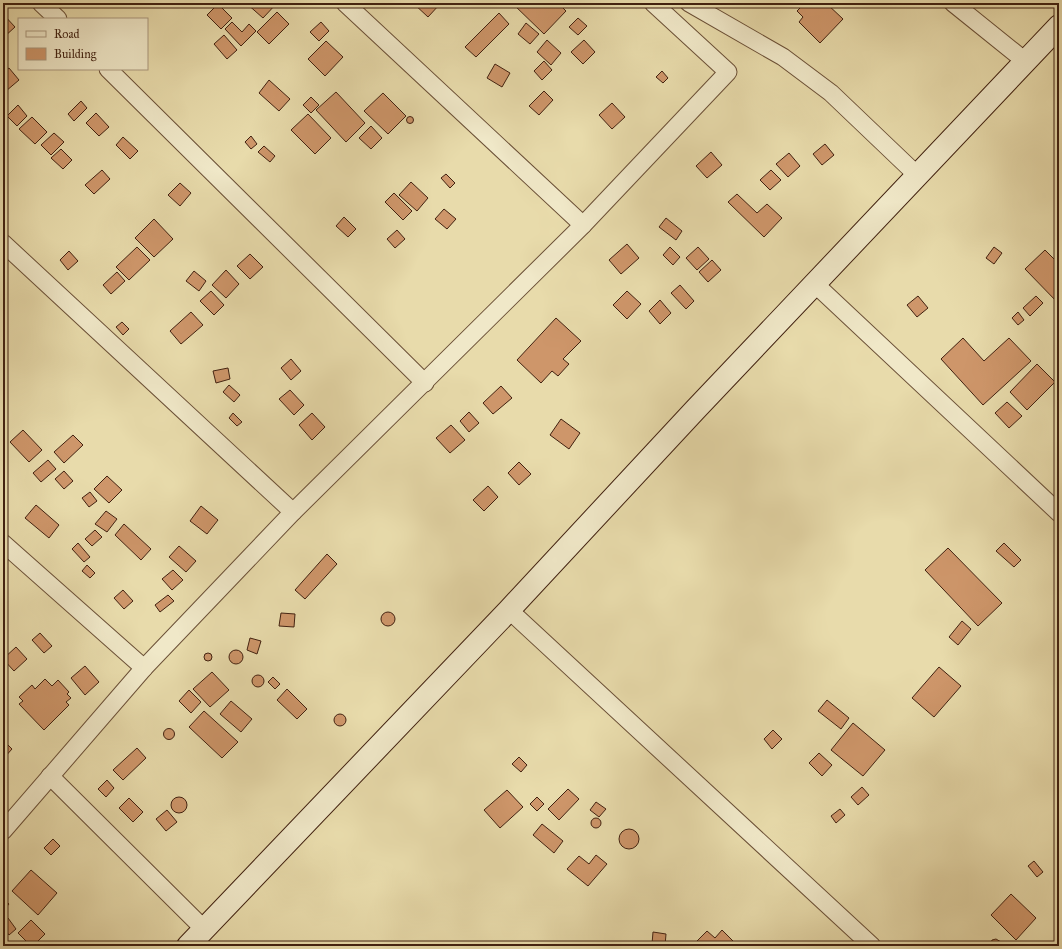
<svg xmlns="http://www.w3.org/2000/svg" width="1062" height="949" font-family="'IM FELL Great Primer',serif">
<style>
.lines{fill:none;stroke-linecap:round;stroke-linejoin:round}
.stream{stroke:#767c71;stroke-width:7}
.building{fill:#ce966a;stroke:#412110}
.street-casing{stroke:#6b5037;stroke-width:19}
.secondary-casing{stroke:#412110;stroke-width:24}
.street{stroke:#f0e8c8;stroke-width:17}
.secondary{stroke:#f0e8c8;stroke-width:22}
</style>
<rect width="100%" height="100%" fill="#e8dbab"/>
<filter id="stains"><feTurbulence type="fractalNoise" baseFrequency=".005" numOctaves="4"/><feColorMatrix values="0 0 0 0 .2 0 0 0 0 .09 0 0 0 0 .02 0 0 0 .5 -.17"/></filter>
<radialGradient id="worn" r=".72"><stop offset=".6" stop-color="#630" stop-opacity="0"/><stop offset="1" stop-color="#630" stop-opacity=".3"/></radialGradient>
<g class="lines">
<!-- stream -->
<polyline class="stream" points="1058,388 1059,389"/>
</g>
<!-- building -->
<g class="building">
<polygon points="246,3 277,3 263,18"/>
<polygon points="413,3 439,3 440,4 428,17"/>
<polygon points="512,3 558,3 566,11 544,34"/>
<polygon points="805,3 826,3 843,19 820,43 799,22 803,17 797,11"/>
<polygon points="218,4 232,18 221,29 207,15"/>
<polygon points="277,12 289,24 269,44 257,32"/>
<polygon points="499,13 509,24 476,57 465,47"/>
<polygon points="3,14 15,27 4,37 3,36"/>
<polygon points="578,18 587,26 578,35 569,27"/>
<polygon points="232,22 242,32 249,24 256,31 241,46 225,29"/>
<polygon points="321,22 329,31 319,41 310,32"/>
<polygon points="526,23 539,34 530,44 518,34"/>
<polygon points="224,35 237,50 227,59 214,44"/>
<polygon points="547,40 561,53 551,65 537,52"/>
<polygon points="584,40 595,52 583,64 571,52"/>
<polygon points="326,41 343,57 325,76 308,59"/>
<polygon points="544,61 552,70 542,80 534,71"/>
<polygon points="495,64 510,73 502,87 487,78"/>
<polygon points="9,68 19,80 6,91 3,88 3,72"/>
<polygon points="662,71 668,78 663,83 656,77"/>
<polygon points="269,80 290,99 279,111 259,93"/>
<polygon points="544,91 553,100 539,115 529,106"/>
<polygon points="336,92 365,123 346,142 316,110"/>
<polygon points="383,93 406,116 388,134 364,111"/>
<polygon points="311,97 319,105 311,113 303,105"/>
<polygon points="81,101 87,108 74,121 68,114"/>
<polygon points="612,103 625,117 612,129 599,115"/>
<polygon points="18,105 27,116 17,126 7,116"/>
<polygon points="96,113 109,127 99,136 86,123"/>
<polygon points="308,114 331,138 315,154 291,130"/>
<circle cx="410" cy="120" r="3.5"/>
<polygon points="32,117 47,132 35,144 19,129"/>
<polygon points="371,126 382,138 371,149 359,138"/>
<polygon points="54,133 64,142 51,155 41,145"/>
<polygon points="251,136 257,144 251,149 245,142"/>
<polygon points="123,137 138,151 130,159 116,145"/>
<polygon points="825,144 834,155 822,165 813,154"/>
<polygon points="264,146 275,156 270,162 258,152"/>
<polygon points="61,149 72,160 63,169 51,158"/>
<polygon points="711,152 722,165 707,178 696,166"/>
<polygon points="789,153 800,166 788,177 776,164"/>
<polygon points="102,170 110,179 94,194 85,185"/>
<polygon points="771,170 781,180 770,190 760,180"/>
<polygon points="446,174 455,183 450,188 441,178"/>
<polygon points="411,182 428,198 417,211 399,195"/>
<polygon points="180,183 191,193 180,206 168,195"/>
<polygon points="394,193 412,211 403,220 385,202"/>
<polygon points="737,194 757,213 767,204 782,218 764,237 728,202"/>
<polygon points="444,209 456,219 447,229 435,219"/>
<polygon points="344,217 356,229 348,237 336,226"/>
<polygon points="666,218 682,231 676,240 659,227"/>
<polygon points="154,219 173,239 154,257 135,238"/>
<polygon points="397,230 405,239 395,248 387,239"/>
<polygon points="627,244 639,258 621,274 609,260"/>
<polygon points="137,247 150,260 129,280 116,267"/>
<polygon points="670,247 680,257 673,265 663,255"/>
<polygon points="698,247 709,259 697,270 686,258"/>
<polygon points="994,247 1002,253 994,264 986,258"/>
<polygon points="1045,250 1059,264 1059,304 1025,269"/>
<polygon points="69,251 78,261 68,270 60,260"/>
<polygon points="250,254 263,267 250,279 237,266"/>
<polygon points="712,260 721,270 708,282 699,272"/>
<polygon points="226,270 239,284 226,298 212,285"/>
<polygon points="194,271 206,281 199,291 186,281"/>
<polygon points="117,272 125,281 111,294 103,285"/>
<polygon points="680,285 694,301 686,309 671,293"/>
<polygon points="211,291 224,305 214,315 200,301"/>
<polygon points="627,291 641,304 627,319 613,305"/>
<polygon points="918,296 928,308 917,317 907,305"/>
<polygon points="1036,296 1043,303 1030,316 1023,308"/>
<polygon points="660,300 671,313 660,324 649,311"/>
<polygon points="191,312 203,325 181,344 170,331"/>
<polygon points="1018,312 1024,320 1018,325 1012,318"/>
<polygon points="556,318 581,341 563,359 569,364 558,376 552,371 541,383 517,360"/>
<polygon points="122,322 129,329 123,335 116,327"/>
<polygon points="963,338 984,361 1009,338 1031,361 983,405 941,359"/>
<polygon points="291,359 301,371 291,380 281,368"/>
<polygon points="1037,364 1055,382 1027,410 1010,392"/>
<polygon points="228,368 230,379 216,383 213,371"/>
<polygon points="229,385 240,395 234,402 223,392"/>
<polygon points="501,386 512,398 493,414 483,403"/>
<polygon points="290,390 304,405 294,415 279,399"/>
<polygon points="1007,402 1022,416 1009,428 995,413"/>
<polygon points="469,412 479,423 469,432 460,421"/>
<polygon points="233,413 242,422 237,426 229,418"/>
<polygon points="312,413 325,427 312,440 299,425"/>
<polygon points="561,419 580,433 569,449 550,435"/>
<polygon points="451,425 465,440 450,453 436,438"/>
<polygon points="23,430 42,450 29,462 10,442"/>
<polygon points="73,435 83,445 64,463 54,452"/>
<polygon points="48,460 56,469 41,482 33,473"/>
<polygon points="519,462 531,474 519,485 508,473"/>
<polygon points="64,471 73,481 64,489 55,479"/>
<polygon points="107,476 122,490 109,503 94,489"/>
<polygon points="488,486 498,497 484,511 473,500"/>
<polygon points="90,492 97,501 89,507 82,498"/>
<polygon points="36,505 59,525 49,538 25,518"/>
<polygon points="201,506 218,520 207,534 190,521"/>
<polygon points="106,511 117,519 107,532 95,524"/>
<polygon points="124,524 151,549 141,560 115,535"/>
<polygon points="95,530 102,537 92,546 85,539"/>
<polygon points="78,543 90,557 84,562 72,549"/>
<polygon points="1004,543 1021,560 1014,567 996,551"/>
<polygon points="179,546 196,561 186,572 169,557"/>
<polygon points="948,548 1002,603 978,626 925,570"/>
<polygon points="327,554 337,564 305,599 295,590"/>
<polygon points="87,565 95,573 90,578 82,571"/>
<polygon points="173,570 183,580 172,590 162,579"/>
<polygon points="123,590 133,601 124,609 114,598"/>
<polygon points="168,595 174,601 160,612 155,605"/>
<circle cx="388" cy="619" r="7"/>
<polygon points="281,613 295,614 294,627 279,626"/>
<polygon points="962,621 971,629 958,645 949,637"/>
<polygon points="40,633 52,646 44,653 32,640"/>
<polygon points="250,638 261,641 257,654 247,650"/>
<polygon points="16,647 27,659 14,671 3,659"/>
<circle cx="236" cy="657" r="7"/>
<circle cx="208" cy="657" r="4"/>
<polygon points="85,666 99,682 85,695 71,678"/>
<polygon points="939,667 961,686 934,717 912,698"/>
<polygon points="212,672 229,690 210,707 193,689"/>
<circle cx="258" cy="681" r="6"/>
<polygon points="273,677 280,684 275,689 268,682"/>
<polygon points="45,679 52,686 58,680 69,692 67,694 71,698 66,702 69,705 44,730 19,704 23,701 19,697 32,685 35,689"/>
<polygon points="287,689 307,709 297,719 277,700"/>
<polygon points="189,690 201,702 191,713 179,701"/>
<polygon points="827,700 849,718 841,729 818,711"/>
<polygon points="231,701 252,719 241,732 220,714"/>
<polygon points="204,711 238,742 222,758 189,727"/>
<circle cx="340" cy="720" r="6"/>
<polygon points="853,723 885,750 863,776 831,750"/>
<circle cx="169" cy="734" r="5.5"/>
<polygon points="773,730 782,739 772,749 764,739"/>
<polygon points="3,740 12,749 3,759"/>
<polygon points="137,748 146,758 123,780 113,770"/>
<polygon points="819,753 832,765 822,776 809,763"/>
<polygon points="519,757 527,765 521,772 512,764"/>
<polygon points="107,780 114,788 106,797 98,789"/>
<polygon points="862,787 869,795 858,805 851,797"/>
<polygon points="568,789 579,799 559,820 548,809"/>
<polygon points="507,790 523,807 500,828 484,810"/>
<polygon points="537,797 544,804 537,811 530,804"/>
<circle cx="179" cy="805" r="8"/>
<polygon points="129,798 143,812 133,822 119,808"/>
<polygon points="596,802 606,809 599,817 590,810"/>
<polygon points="840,809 845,815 836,823 831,816"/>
<polygon points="167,810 177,822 166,831 156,819"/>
<circle cx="596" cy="823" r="5"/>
<polygon points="542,824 563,841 554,853 533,835"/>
<circle cx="629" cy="839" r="10"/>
<polygon points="53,839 60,846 51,855 44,848"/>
<polygon points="596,855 607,864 588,886 567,869 579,856 589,864"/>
<polygon points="1034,861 1043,872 1037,877 1028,866"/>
<polygon points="31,870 57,893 38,915 12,891"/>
<polygon points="1011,894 1036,918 1016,940 991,915"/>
<polygon points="3,898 9,904 3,911"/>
<polygon points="8,918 16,929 9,935 3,927 3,922"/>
<polygon points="31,920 45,934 33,946 31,946 18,933"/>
<polygon points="722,930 738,946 692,946 707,931 715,938"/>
<polygon points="653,932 666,934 665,946 652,944"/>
<polygon points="996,939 1001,942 1002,946 990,946 992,940"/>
</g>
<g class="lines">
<defs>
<g id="street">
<polyline points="41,3 58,19"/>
<polyline points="345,3 583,225"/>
<polyline points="689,3 783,57 831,93 918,176"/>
<polyline points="953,3 1025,61"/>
<polyline points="108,69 425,383"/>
<polyline points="3,243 293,512"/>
<polyline points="815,284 1059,513"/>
<polyline points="3,543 144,668"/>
<polyline points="509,610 872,946"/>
<polyline points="50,776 204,929"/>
<polyline points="3,831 144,668 293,512 583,225 728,72 653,3"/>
</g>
<polyline id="secondary" points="188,946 509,610 695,410 1059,26"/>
</defs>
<!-- street casing -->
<use href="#street" class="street-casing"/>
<!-- secondary casing -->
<use href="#secondary" class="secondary-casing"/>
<!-- street -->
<use href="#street" class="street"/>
<!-- secondary -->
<use href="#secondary" class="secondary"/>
</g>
<!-- margin -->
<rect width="1062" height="949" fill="none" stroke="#e8dbab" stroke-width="16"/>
<rect x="4" y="4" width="1054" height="941" fill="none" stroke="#412110" stroke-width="2"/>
<rect x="8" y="8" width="1046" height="933" fill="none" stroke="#412110"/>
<!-- legend -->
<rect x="18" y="18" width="130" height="52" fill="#f0e8c8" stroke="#aa987e"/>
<rect x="26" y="31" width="20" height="6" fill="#f0e8c8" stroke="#aa987e"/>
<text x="54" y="38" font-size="12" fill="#412110">Road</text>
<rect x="26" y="48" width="20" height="12" fill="#ce966a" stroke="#aa987e"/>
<text x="54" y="58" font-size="12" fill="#412110">Building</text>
<rect width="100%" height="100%" filter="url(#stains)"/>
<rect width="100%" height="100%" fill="url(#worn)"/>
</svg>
